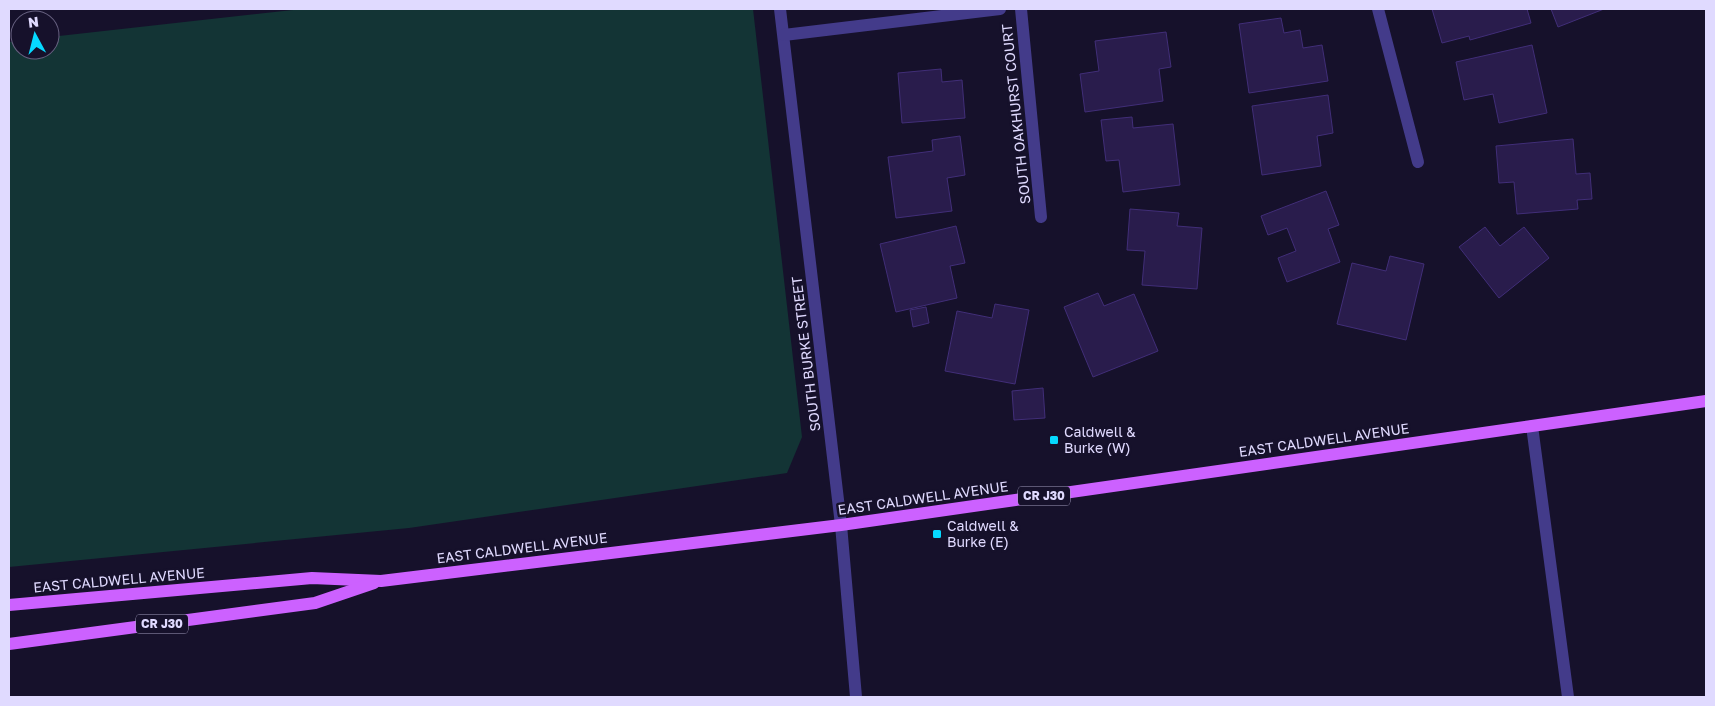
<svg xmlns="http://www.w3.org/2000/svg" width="1715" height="706" font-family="'Golos Text',sans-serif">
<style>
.green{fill:#133435}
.building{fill:#291c4c;stroke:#412e78}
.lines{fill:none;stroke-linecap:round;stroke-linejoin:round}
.minor{stroke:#433b8a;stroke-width:12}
.primary{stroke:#cc61ff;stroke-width:12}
.poi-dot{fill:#06d9ff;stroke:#16112b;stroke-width:2}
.labels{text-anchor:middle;stroke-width:5;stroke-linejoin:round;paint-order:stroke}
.shield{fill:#16112b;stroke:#a39ebf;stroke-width:1}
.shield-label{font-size:12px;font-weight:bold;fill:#e0daff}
.street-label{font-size:14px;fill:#e0daff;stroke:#16112b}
.poi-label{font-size:14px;fill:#e0daff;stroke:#16112b;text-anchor:start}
</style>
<rect width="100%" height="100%" fill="#16112b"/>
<!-- green -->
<polygon class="green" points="302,9 753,9 802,437 787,473 409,528 9,567 9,42 20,41 20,50 50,50 50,37"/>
<!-- building -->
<g class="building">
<polygon points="1432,9 1527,9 1531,23 1470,40 1469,36 1442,43"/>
<polygon points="1551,9 1604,9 1558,27"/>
<polygon points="1281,18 1284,33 1300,30 1303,48 1322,45 1328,81 1249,93 1239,24"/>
<polygon points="1166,32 1171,67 1159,69 1163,101 1085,112 1080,74 1099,71 1095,41"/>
<polygon points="1532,45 1547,113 1499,123 1493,94 1464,100 1456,62"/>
<polygon points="941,69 942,82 962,80 965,118 902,123 898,73"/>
<polygon points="1328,95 1333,133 1317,136 1321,166 1262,175 1252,106"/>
<polygon points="1132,117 1133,128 1173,124 1180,185 1123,192 1119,160 1106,161 1101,120"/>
<polygon points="960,136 965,175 947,178 952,211 896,218 888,157 933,151 932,140"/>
<polygon points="1573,139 1576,174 1590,173 1592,199 1577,200 1578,209 1517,214 1514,182 1499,183 1496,146"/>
<polygon points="1326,191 1339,225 1328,229 1340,262 1287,282 1278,258 1296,251 1287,228 1268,235 1261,216"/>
<polygon points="1130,209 1179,213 1177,226 1202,228 1197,289 1142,285 1145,251 1127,250"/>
<polygon points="956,226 965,263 950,266 957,298 896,312 880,244"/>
<polygon points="1485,227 1500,246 1524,227 1549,258 1499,298 1459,247"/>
<polygon points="1390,256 1424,264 1406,340 1337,324 1352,263 1386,271"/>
<polygon points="1098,293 1104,306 1134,294 1158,351 1093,377 1064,307"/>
<polygon points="995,304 1029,310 1015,384 945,371 957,311 992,318"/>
<polygon points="926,307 929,323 913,327 910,310"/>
<polygon points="1043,388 1045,418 1014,420 1012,391"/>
</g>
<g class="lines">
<!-- minor -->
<g class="minor">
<polyline points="780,9 841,525 856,697"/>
<polyline points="1021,9 1041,217"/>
<polyline points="1378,9 1418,162"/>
<polyline points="784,35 1000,9"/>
<polyline points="1532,426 1568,697"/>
</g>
<!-- primary -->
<g class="primary">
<polyline points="9,605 312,578 381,581 841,525 1706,401"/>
<polyline points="9,644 315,603 374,583"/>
</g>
</g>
<!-- markers -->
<g class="poi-dot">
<rect x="1049" y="435" width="10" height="10" rx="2.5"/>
<rect x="932" y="529" width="10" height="10" rx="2.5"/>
</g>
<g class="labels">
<!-- shield labels -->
<g class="shield">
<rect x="1018" y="486.5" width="52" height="19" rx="4"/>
<rect x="136" y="614.5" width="52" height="19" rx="4"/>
</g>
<g class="shield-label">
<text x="1044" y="500">CR J30</text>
<text x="162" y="628">CR J30</text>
</g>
<!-- street labels -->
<g class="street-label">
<text transform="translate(1016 114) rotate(-96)" y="5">SOUTH OAKHURST COURT</text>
<text transform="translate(806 354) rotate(-97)" y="5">SOUTH BURKE STREET</text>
<text transform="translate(1324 440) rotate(-8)" y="5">EAST CALDWELL AVENUE</text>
<text transform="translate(923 498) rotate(-8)" y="5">EAST CALDWELL AVENUE</text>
<text transform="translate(522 548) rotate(-7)" y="5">EAST CALDWELL AVENUE</text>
<text transform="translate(119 580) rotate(-5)" y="5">EAST CALDWELL AVENUE</text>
</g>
<!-- poi labels -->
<g class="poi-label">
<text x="1064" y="437">Caldwell &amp;<tspan x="1064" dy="16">Burke (W)</tspan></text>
<text x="947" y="531">Caldwell &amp;<tspan x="947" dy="16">Burke (E)</tspan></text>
</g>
</g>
<!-- border -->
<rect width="1715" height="706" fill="none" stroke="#e0daff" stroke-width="20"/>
<!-- north arrow -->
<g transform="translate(35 35) rotate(353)"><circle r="24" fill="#16112b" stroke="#676180"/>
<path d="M0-4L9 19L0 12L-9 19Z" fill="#06d9ff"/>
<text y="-8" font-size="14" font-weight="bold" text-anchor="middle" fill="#e0daff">N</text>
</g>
</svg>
